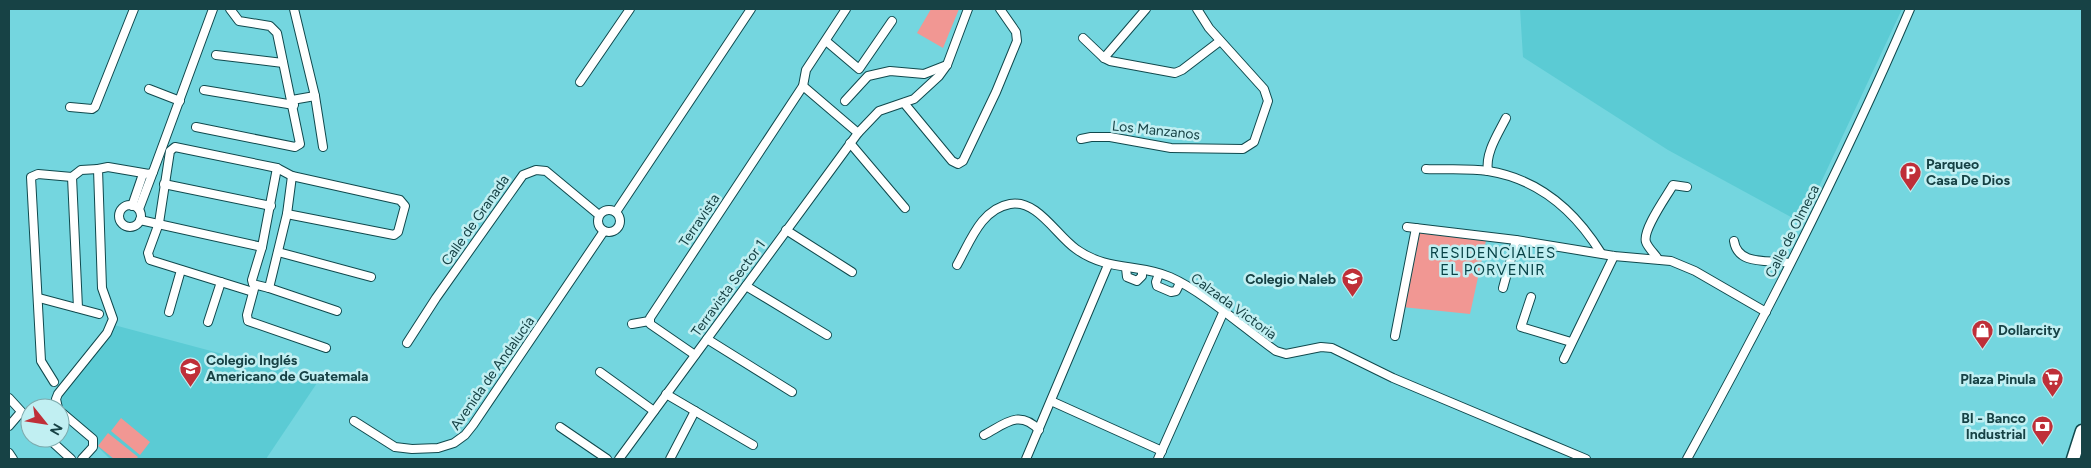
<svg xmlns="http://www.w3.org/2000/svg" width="2091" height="468" font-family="Figtree,sans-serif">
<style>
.built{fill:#5bcbd4}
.green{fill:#f19793}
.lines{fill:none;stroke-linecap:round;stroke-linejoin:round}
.minor-casing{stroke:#10494d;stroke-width:10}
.primary-casing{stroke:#10494d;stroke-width:15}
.minor{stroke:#fff;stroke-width:8}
.primary{stroke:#fff;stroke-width:12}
.labels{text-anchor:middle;stroke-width:5;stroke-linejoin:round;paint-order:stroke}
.street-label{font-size:14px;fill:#174245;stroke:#c1eff2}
.poi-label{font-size:14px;font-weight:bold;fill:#174245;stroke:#c1eff2;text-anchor:start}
.neighbourhood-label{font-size:15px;letter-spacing:1px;fill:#084347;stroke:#c1eff2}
</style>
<rect width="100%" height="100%" fill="#74d6df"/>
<!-- built -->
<g class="built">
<polygon points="1520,9 1902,9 1802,223 1668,150 1523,57"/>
<polygon points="114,325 319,380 266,459 110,459 61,410 59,405 60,394"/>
</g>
<!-- green -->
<g class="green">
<polygon points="931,9 959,9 943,48 917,33"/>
<polygon points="1416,228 1487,236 1470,314 1402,307"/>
<polygon points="121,418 150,442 140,455 111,431"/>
<polygon points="108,433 138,457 136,459 114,459 98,446"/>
</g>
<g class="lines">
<defs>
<g id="minor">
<polyline points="294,9 315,96 323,147"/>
<polyline points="1083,38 1104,58 1110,61 1175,73 1182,70 1220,41"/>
<polyline points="826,41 859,69 892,21"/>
<polyline points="216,55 283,63"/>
<polyline points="1104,58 1146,9"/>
<polyline points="580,82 630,9"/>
<polyline points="803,86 858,133"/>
<polyline points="149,89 180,101"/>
<polyline points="204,90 294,105"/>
<polyline points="292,100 315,96"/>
<polyline points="845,101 868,76 890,71 924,74 947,65"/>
<polyline points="904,103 952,161 958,164 963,161 996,92 1017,41 1016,32 1000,9"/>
<polyline points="70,107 92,109 95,107 134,9"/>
<polyline points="196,127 295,147 300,144 277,33 270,26 239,21 230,9"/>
<polyline points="1081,139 1091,137 1110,137 1171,148 1243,149 1254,142 1268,101 1264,89 1209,28 1197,9"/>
<polyline points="850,143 905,208"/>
<polyline points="277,168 262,247 252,280 253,284 269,288 287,214 292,176"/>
<path d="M1426,169C1446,170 1468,168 1488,171C1539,179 1575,211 1601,253"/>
<path d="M1488,171C1485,153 1498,134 1506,118"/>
<polyline points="164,184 271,206"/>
<circle cx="130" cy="216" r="11"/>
<polyline points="132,206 143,174"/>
<polyline points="139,209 153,172"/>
<circle cx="609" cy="221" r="11"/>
<polyline points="616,212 751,9"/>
<polyline points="140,220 262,247"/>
<polyline points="1407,227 1516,240 1614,256 1671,261 1695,271 1766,312"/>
<polyline points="786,230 852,272"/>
<path d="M1734,241C1738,267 1771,259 1789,263"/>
<polyline points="278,252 371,277"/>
<path d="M1658,259C1655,254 1648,248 1646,242C1642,230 1667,196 1673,185L1687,187"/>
<path d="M957,265C970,242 981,209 1010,204C1037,199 1056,235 1076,249C1108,272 1138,263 1170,277C1204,292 1245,329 1276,351L1286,354L1321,347L1332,348L1393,378L1586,459"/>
<polyline points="1126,268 1127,277 1137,281 1142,276 1142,270"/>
<polyline points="1159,274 1156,282 1157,286 1171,292 1176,291 1180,283"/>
<polyline points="746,286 827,335"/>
<polyline points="269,288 337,311"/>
<polyline points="1503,288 1516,240"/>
<polyline points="254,289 247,315 248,321 326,348"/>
<polyline points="253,292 150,260 148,253 159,223 170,151 175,147 277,168 292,176 400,200 405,206 398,232 394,235 287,214"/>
<polyline points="1531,297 1521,327 1571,342"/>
<polyline points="39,298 99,314"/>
<polyline points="78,308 72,177 81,170 98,169"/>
<polyline points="169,312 181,270"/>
<polyline points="208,322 221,282"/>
<polyline points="632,324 649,321"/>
<polyline points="1395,336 1416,228"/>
<polyline points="707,339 792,392"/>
<polyline points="407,343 436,298 523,175 536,170 546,171 599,215"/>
<polyline points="695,355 650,324 650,318 803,86 806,70 846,9"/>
<polyline points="1564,359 1614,256"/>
<polyline points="600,372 654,411"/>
<polyline points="54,382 41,361 31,177 38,174 72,177"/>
<polyline points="666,394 753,445"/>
<polyline points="9,398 30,421"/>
<polyline points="1051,401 1162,451"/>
<polyline points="58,408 56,399 58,394 107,333 113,319 102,288 98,169 108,167 149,174 153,172 213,9"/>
<polyline points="60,411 93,439 93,447 82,459"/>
<polyline points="354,421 395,447 412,449 438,448 454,443 465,435 473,425 604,231"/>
<polyline points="9,426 21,412"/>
<polyline points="560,427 607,459"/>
<path d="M984,435C1005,424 1019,409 1039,430"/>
<polyline points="48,438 71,459"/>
<polyline points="9,453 13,459"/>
<polyline points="619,459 858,133 879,111 914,99 939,76 947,65 968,9"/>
<polyline points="670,459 695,411"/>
<polyline points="1026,459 1108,265"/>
<polyline points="1158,459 1223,313"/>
<path d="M1687,459C1768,312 1844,163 1910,9"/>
</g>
<polyline id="primary" points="2073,459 2082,431"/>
</defs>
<!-- minor casing -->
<use href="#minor" class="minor-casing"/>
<!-- primary casing -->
<use href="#primary" class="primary-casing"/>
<!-- minor -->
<use href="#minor" class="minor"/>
<!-- primary -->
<use href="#primary" class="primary"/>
</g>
<!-- icons -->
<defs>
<symbol id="parking-pin" viewBox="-11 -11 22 30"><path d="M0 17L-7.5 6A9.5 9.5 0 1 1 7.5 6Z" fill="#bf2f38" stroke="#c1eff2"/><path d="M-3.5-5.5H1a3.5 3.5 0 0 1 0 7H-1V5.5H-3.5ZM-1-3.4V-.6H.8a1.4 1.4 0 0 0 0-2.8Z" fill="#fff"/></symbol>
<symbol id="university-pin" viewBox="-11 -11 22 30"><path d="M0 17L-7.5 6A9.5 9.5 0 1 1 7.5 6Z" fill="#bf2f38" stroke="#c1eff2"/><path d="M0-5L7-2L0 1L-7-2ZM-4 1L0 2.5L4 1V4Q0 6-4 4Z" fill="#fff"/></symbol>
<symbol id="shop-pin" viewBox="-11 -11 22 30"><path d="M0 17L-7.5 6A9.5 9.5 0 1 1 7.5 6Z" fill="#bf2f38" stroke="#c1eff2"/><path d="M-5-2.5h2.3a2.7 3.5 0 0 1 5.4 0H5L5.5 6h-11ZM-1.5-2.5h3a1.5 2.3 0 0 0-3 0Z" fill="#fff"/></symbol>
<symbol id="school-pin" viewBox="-11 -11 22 30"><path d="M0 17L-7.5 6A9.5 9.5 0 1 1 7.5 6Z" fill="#bf2f38" stroke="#c1eff2"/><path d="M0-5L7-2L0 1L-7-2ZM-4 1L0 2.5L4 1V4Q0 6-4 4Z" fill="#fff"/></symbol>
<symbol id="supermarket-pin" viewBox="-11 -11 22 30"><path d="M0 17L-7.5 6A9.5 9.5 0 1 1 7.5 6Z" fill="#bf2f38" stroke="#c1eff2"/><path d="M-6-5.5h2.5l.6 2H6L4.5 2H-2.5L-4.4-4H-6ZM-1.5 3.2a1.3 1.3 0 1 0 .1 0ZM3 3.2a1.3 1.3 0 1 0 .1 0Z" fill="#fff"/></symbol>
<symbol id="bank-pin" viewBox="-11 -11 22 30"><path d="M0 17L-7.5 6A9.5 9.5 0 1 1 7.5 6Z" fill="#bf2f38" stroke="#c1eff2"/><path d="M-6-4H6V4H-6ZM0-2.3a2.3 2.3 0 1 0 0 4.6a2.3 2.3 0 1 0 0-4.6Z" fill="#fff"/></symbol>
</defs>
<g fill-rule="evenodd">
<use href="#parking-pin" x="1898" y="160" width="25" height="34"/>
<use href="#university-pin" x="1340" y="266" width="25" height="34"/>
<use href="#shop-pin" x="1970" y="318" width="25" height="34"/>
<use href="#school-pin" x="178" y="356" width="25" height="34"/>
<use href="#supermarket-pin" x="2040" y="366" width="25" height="34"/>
<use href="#bank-pin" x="2030" y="414" width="25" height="34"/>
</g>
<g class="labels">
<!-- street labels -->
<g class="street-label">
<text transform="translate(1156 130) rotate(6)" y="5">Los Manzanos</text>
<text transform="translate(475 220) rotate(-55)" y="5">Calle de Granada</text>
<text transform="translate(699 220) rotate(-56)" y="5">Terravista</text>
<text transform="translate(1792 231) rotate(-63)" y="5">Calle de Olmeca</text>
<text transform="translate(728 288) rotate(-54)" y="5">Terravista Sector 1</text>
<text transform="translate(1234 306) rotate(36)" y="5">Calzada Victoria</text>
<text transform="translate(492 373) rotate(-55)" y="5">Avenida de Andalucía</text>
</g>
<!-- poi labels -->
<g class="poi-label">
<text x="1926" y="169">Parqueo<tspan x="1926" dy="16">Casa De Dios</tspan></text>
<text x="1336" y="284" text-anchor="end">Colegio Naleb</text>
<text x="1998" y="335">Dollarcity</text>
<text x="206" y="365">Colegio Inglés<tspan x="206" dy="16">Americano de Guatemala</tspan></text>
<text x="2036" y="384" text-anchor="end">Plaza Pinula</text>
<text x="2026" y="423" text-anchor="end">BI - Banco<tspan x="2026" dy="16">Industrial</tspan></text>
</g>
<!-- neighbourhood labels -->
<g class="neighbourhood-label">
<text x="1493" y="258">RESIDENCIALES<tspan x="1493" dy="17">EL PORVENIR</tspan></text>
</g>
</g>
<!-- border -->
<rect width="2091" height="468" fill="none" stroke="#174245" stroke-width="20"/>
<!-- north arrow -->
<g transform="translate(45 423) rotate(120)"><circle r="24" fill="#c1eff2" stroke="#7daaad"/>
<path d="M0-4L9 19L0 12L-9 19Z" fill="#bf2f38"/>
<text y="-8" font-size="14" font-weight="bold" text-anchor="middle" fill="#174245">N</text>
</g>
</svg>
